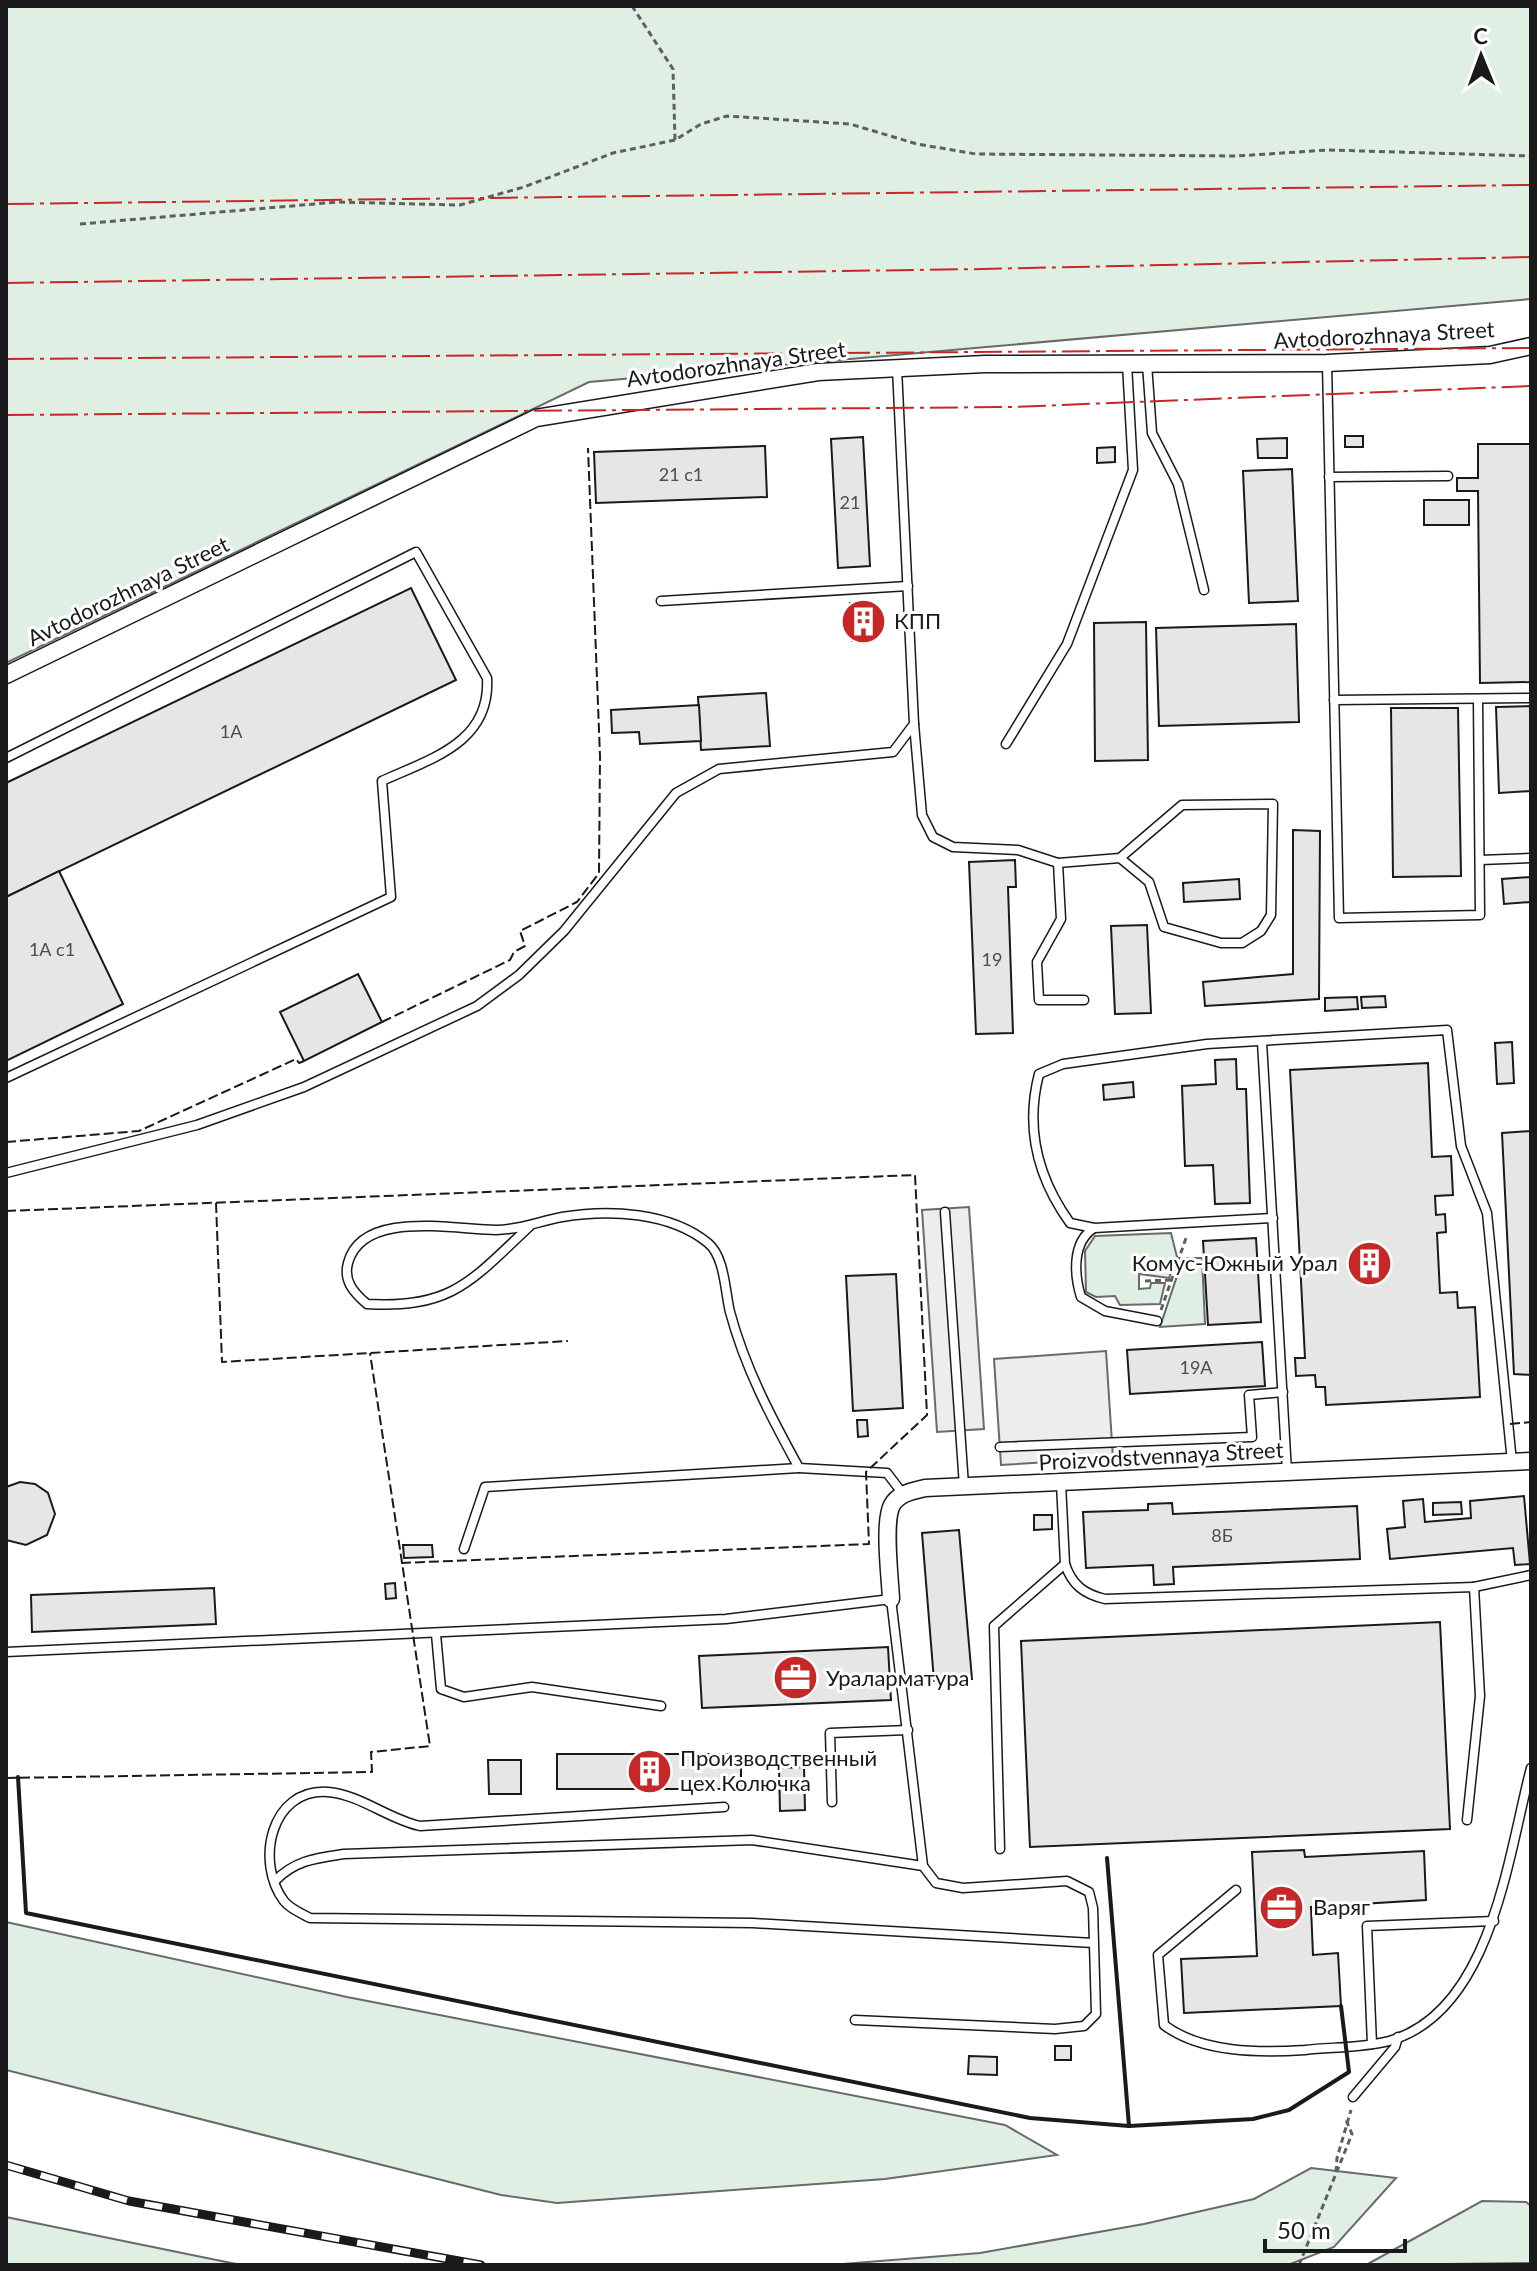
<svg xmlns="http://www.w3.org/2000/svg" width="1537" height="2271" font-family="Lato,sans-serif">
<style>
.green{fill:#e0efe3;stroke:#6a6a6a;stroke-width:2}
.parking{fill:#ededed;stroke:#6a6a6a;stroke-width:2}
.building{fill:#e6e6e6;stroke:#1a1a1a;stroke-width:2}
.lines{fill:none;stroke-linecap:round;stroke-linejoin:round}
.lane-casing{stroke:#1a1a1a;stroke-width:11}
.street-casing{stroke:#1a1a1a;stroke-width:19}
.path{stroke:#5f5f5f;stroke-width:3;stroke-dasharray:6 4;stroke-linecap:butt}
.lane{stroke:#fff;stroke-width:8}
.street{stroke:#fff;stroke-width:16}
.rail-casing{stroke:#1a1a1a;stroke-width:9}
.rail{stroke:#fff;stroke-width:6;stroke-dasharray:18;stroke-linecap:butt}
.fence{stroke:#1a1a1a;stroke-width:2;stroke-dasharray:10 4;stroke-linecap:butt}
.wall{stroke:#1a1a1a;stroke-width:4}
.power{stroke:#c62828;stroke-width:2;stroke-dasharray:28 6 4 6;stroke-linecap:butt}
.labels{text-anchor:middle;stroke-width:6;stroke-linejoin:round;paint-order:stroke}
.number-label{font-size:18px;fill:#4d4d4d}
.street-label{font-size:22px;fill:#1a1a1a;stroke:#fff}
.poi-label{font-size:22px;fill:#1a1a1a;stroke:#fff;text-anchor:start}
</style>
<rect width="100%" height="100%" fill="#fff"/>
<!-- green -->
<g class="green">
<polygon points="6,6 1531,6 1531,299 589,382 6,663"/>
<polygon points="1171,1233 1177,1257 1169,1278 1139,1274 1139,1289 1150,1288 1151,1283 1165,1283 1160,1304 1120,1305 1115,1296 1096,1297 1086,1292 1085,1251 1095,1236"/>
<polygon points="1183,1258 1202,1258 1205,1324 1160,1327"/>
<polygon points="6,1922 347,1997 1005,2125 1057,2155 885,2179 557,2203 501,2195 6,2070"/>
<polygon points="1311,2168 1396,2178 1334,2247 1288,2265 830,2265 980,2253 1144,2224 1254,2199"/>
<polygon points="1482,2201 1526,2202 1531,2206 1531,2263 1366,2265"/>
<polygon points="6,2217 241,2265 6,2265"/>
</g>
<!-- parking -->
<g class="parking">
<polygon points="969,1207 984,1429 937,1432 922,1210"/>
<polygon points="1106,1351 1113,1458 1001,1465 994,1359"/>
</g>
<!-- building -->
<g class="building">
<rect x="1345" y="436" width="18" height="11"/>
<polygon points="863,437 870,566 838,568 831,439"/>
<polygon points="1287,438 1287,458 1258,458 1257,439"/>
<polygon points="1478,444 1531,444 1531,682 1480,683 1478,491 1457,491 1457,478 1478,478"/>
<polygon points="765,446 767,497 596,503 594,452"/>
<polygon points="1115,447 1115,462 1097,463 1097,448"/>
<polygon points="1292,469 1298,601 1249,603 1243,471"/>
<rect x="1424" y="500" width="45" height="25"/>
<polygon points="411,588 456,680 6,897 6,783"/>
<polygon points="873,602 876,639 852,641 850,603"/>
<polygon points="1146,622 1148,760 1095,761 1094,623"/>
<polygon points="1296,624 1299,722 1159,726 1156,628"/>
<polygon points="766,693 770,746 701,750 698,697"/>
<polygon points="699,705 701,741 640,744 639,732 612,733 611,710"/>
<polygon points="1531,706 1531,791 1499,793 1496,707"/>
<polygon points="1391,708 1458,708 1461,876 1393,877"/>
<polygon points="1293,830 1320,831 1319,999 1205,1006 1203,982 1293,974"/>
<polygon points="1015,860 1016,887 1008,887 1013,1033 976,1034 969,862"/>
<polygon points="59,871 123,1004 6,1061 6,897"/>
<polygon points="1531,877 1531,902 1504,904 1502,879"/>
<polygon points="1239,879 1240,899 1184,902 1183,883"/>
<polygon points="1147,925 1151,1013 1115,1014 1111,926"/>
<polygon points="358,974 382,1022 304,1061 280,1012"/>
<polygon points="1385,996 1386,1007 1362,1008 1361,997"/>
<polygon points="1357,997 1358,1009 1325,1011 1325,998"/>
<polygon points="1512,1042 1514,1083 1497,1084 1495,1043"/>
<polygon points="1236,1059 1237,1089 1246,1089 1250,1203 1215,1204 1213,1165 1185,1166 1182,1086 1216,1084 1215,1060"/>
<polygon points="1428,1063 1432,1157 1451,1156 1453,1195 1435,1196 1436,1215 1445,1214 1446,1232 1437,1233 1440,1293 1457,1292 1458,1308 1475,1307 1480,1397 1326,1405 1325,1387 1316,1387 1315,1375 1296,1376 1295,1358 1305,1358 1290,1070"/>
<polygon points="1133,1082 1134,1097 1104,1100 1103,1085"/>
<polygon points="1531,1131 1531,1375 1514,1374 1502,1133"/>
<polygon points="1256,1238 1261,1322 1208,1325 1203,1241"/>
<polygon points="896,1274 903,1408 853,1411 846,1276"/>
<polygon points="1262,1342 1265,1386 1130,1394 1127,1350"/>
<polygon points="857,1420 867,1420 868,1436 858,1437"/>
<polygon points="20,1482 35,1484 48,1493 55,1514 47,1535 26,1545 6,1540 6,1487"/>
<polygon points="1524,1496 1530,1564 1515,1565 1513,1548 1390,1559 1387,1529 1405,1527 1403,1501 1423,1499 1425,1522 1471,1518 1470,1501"/>
<polygon points="1461,1502 1462,1514 1433,1515 1433,1503"/>
<polygon points="1172,1503 1173,1514 1357,1506 1360,1559 1173,1567 1174,1584 1154,1585 1153,1565 1086,1568 1083,1512 1148,1510 1148,1504"/>
<polygon points="1034,1515 1052,1515 1052,1529 1034,1530"/>
<polygon points="959,1530 972,1679 934,1681 922,1533"/>
<polygon points="403,1545 432,1545 433,1557 404,1558"/>
<polygon points="395,1583 396,1598 386,1599 385,1584"/>
<polygon points="214,1588 216,1624 32,1632 31,1595"/>
<polygon points="1440,1622 1450,1829 1030,1847 1021,1641"/>
<polygon points="888,1647 891,1700 702,1708 699,1656"/>
<rect x="557" y="1754" width="184" height="35"/>
<polygon points="488,1760 521,1760 521,1794 489,1794"/>
<polygon points="804,1767 805,1810 780,1811 779,1768"/>
<polygon points="1304,1850 1305,1857 1424,1851 1426,1900 1311,1907 1313,1955 1338,1953 1341,2006 1184,2013 1181,1959 1257,1956 1252,1852"/>
<rect x="1055" y="2046" width="16" height="14"/>
<polygon points="969,2056 997,2057 997,2075 968,2074"/>
</g>
<g class="lines">
<defs>
<g id="lane">
<polyline points="1327,363 1339,918 1480,915 1478,699"/>
<polyline points="1147,364 1152,433 1178,484 1204,590"/>
<polyline points="1329,477 1448,476"/>
<polyline points="661,601 908,586"/>
<polyline points="1334,700 1531,698"/>
<polyline points="914,724 922,815 933,837 953,847 1018,850 1058,863 1120,858 1149,882 1164,927 1221,943 1242,943 1261,931 1271,915 1273,804 1182,805 1120,858"/>
<polyline points="1006,744 1067,644 1133,470 1127,364"/>
<path d="M6,758L416,552L487,678C491,743 430,759 382,781L391,897L6,1078"/>
<polyline points="1480,860 1531,858"/>
<polyline points="1058,863 1061,919 1037,962 1039,1000 1084,1000"/>
<polyline points="1262,1042 1287,1472"/>
<polyline points="6,1173 197,1125 304,1087 477,1006 519,975 564,931 676,793 719,769 893,752 914,724 897,368"/>
<polyline points="945,1212 964,1486"/>
<path d="M1273,1218L1094,1228L1070,1223C1037,1177 1025,1128 1039,1074L1063,1064L1207,1044L1447,1030L1461,1146L1487,1213L1512,1462"/>
<path d="M531,1225C472,1280 453,1309 367,1304C354,1293 343,1281 348,1263C362,1209 456,1230 496,1230C519,1230 540,1221 562,1217C609,1209 670,1212 708,1243C725,1257 725,1292 730,1312C745,1368 771,1417 799,1468L887,1473L903,1494"/>
<path d="M1094,1228C1072,1242 1074,1274 1081,1297L1105,1311L1157,1321"/>
<polyline points="1000,1447 1252,1437 1249,1395 1283,1392"/>
<path d="M1061,1483L1065,1564C1072,1585 1084,1594 1105,1599L1474,1587L1480,1696L1467,1820"/>
<polyline points="464,1549 485,1487 799,1468"/>
<polyline points="1474,1587 1531,1575"/>
<polyline points="436,1634 441,1689 464,1697 532,1687 661,1706"/>
<polyline points="6,1652 726,1619 891,1599 923,1866 936,1883 963,1888 1067,1881 1089,1892 1093,1908 1096,2014 1084,2026 1055,2029 855,2020"/>
<polyline points="832,1802 830,1733 908,1730"/>
<path d="M724,1807L420,1826C388,1819 361,1795 328,1792C270,1788 255,1863 284,1901C290,1909 301,1913 310,1918L753,1923L1093,1943"/>
<polyline points="1000,1849 994,1626 1065,1564"/>
<path d="M275,1881C295,1860 317,1858 344,1854L752,1840L923,1866"/>
<path d="M1236,1890L1158,1955L1164,2025C1201,2053 1260,2053 1305,2050C1332,2047 1363,2048 1389,2041C1492,2012 1508,1855 1531,1768"/>
<polyline points="1372,2044 1367,1926 1494,1921"/>
<polyline points="1353,2097 1395,2047 1398,2037"/>
</g>
<g id="street">
<polyline points="6,675 536,418 818,372 985,364 1327,363 1490,355 1531,346"/>
<path d="M891,1599C890,1577 883,1522 892,1505C899,1493 913,1491 925,1488L1531,1461"/>
</g>
</defs>
<!-- lane casing -->
<use href="#lane" class="lane-casing"/>
<!-- street casing -->
<use href="#street" class="street-casing"/>
<!-- path -->
<g class="path">
<polyline points="632,6 673,69 675,140"/>
<polyline points="80,224 338,202 460,205 524,187 613,153 675,140 701,124 727,116 850,124 917,144 976,154 1237,156 1328,150 1531,156"/>
<polyline points="1145,1281 1171,1280"/>
<polyline points="1161,1310 1186,1238"/>
<polyline points="1336,2172 1337,2158 1351,2110"/>
<polyline points="1299,2265 1352,2134 1346,2120"/>
</g>
<!-- lane -->
<use href="#lane" class="lane"/>
<!-- street -->
<use href="#street" class="street"/>
<defs>
<polyline id="rail" points="6,2165 129,2201 481,2265"/>
</defs>
<!-- rail casing -->
<use href="#rail" class="rail-casing"/>
<!-- rail -->
<use href="#rail" class="rail"/>
<!-- fence -->
<g class="fence">
<polyline points="382,1022 510,960 514,952 525,946 520,931 577,902 599,873 600,756 588,448"/>
<polyline points="6,1142 139,1131 296,1059 299,1063 304,1061"/>
<polyline points="216,1203 222,1362 568,1341"/>
<polyline points="6,1211 915,1175 927,1415 866,1472 869,1544 401,1563"/>
<polyline points="1510,1424 1531,1422"/>
<polyline points="6,1778 372,1772 371,1752 430,1746 370,1353"/>
</g>
<!-- wall -->
<g class="wall">
<polyline points="18,1777 26,1913 1030,2118 1129,2126"/>
<polyline points="1107,1858 1129,2126 1253,2119 1289,2110 1349,2072 1341,2006"/>
</g>
<!-- power -->
<g class="power">
<polyline points="6,204 1531,185"/>
<polyline points="6,283 983,269 1531,257"/>
<polyline points="6,359 1531,348"/>
<polyline points="6,415 1012,407 1531,386"/>
</g>
</g>
<!-- icons -->
<defs>
<symbol id="building-disc" viewBox="-11 -11 22 22"><circle r="9.5" fill="#c62828" stroke="#fff"/><path d="M-4-6H4V6H1V3H-1V6H-4ZM-2.5-4.3h1.7v1.8h-1.7ZM.8-4.3h1.7v1.8H.8ZM-2.5-1h1.7V.8h-1.7ZM.8-1h1.7V.8H.8Z" fill="#fff"/></symbol>
<symbol id="office-disc" viewBox="-11 -11 22 22"><circle r="9.5" fill="#c62828" stroke="#fff"/><path d="M-6-3h4V-5.5h4V-3h4V5H-6ZM-1-4.5V-3h2v-1.5ZM-6 0V1H6V0Z" fill="#fff"/></symbol>
</defs>
<g fill-rule="evenodd">
<use href="#building-disc" x="838" y="596" width="51" height="51"/>
<use href="#building-disc" x="1344" y="1238" width="51" height="51"/>
<use href="#office-disc" x="770" y="1652" width="51" height="51"/>
<use href="#building-disc" x="624" y="1746" width="51" height="51"/>
<use href="#office-disc" x="1256" y="1882" width="51" height="51"/>
</g>
<g class="labels">
<!-- number labels -->
<g class="number-label">
<text x="681" y="481">21 с1</text>
<text x="850" y="509">21</text>
<text x="231" y="738">1А</text>
<text x="52" y="956">1А с1</text>
<text x="992" y="966">19</text>
<text x="1196" y="1374">19А</text>
<text x="1222" y="1542">8Б</text>
</g>
<!-- street labels -->
<g class="street-label">
<text transform="translate(1384 335) rotate(-3)" y="8">Avtodorozhnaya Street</text>
<text transform="translate(736 364) rotate(-8)" y="8">Avtodorozhnaya Street</text>
<text transform="translate(128 591) rotate(-26)" y="8">Avtodorozhnaya Street</text>
<text transform="translate(1161 1456) rotate(-3)" y="8">Proizvodstvennaya Street</text>
</g>
<!-- poi labels -->
<g class="poi-label">
<text x="894" y="629">КПП</text>
<text x="1338" y="1271" text-anchor="end">Комус-Южный Урал</text>
<text x="826" y="1686">Ураларматура</text>
<text x="680" y="1766">Производственный<tspan x="680" dy="25">цех Колючка</tspan></text>
<text x="1313" y="1915">Варяг</text>
</g>
</g>
<!-- border -->
<rect width="1537" height="2271" fill="none" stroke="#1a1a1a" stroke-width="16"/>
<!-- north arrow -->
<g transform="translate(1481 56) rotate(359)" stroke="#ffffff" stroke-width="6" paint-order="stroke">
<path d="M0-6L14 30L0 20L-14 30Z" fill="#1a1a1a"/>
<text y="-12" font-size="22" font-weight="bold" text-anchor="middle" fill="#1a1a1a">С</text>
</g>
<!-- scale -->
<path d="M1265 2239v12h140v-12" fill="none" stroke="#1a1a1a" stroke-width="4"/>
<text x="1277" y="2239" font-size="24" fill="#1a1a1a" stroke="#ffffff" stroke-width="6" paint-order="stroke">50 m</text>
</svg>
